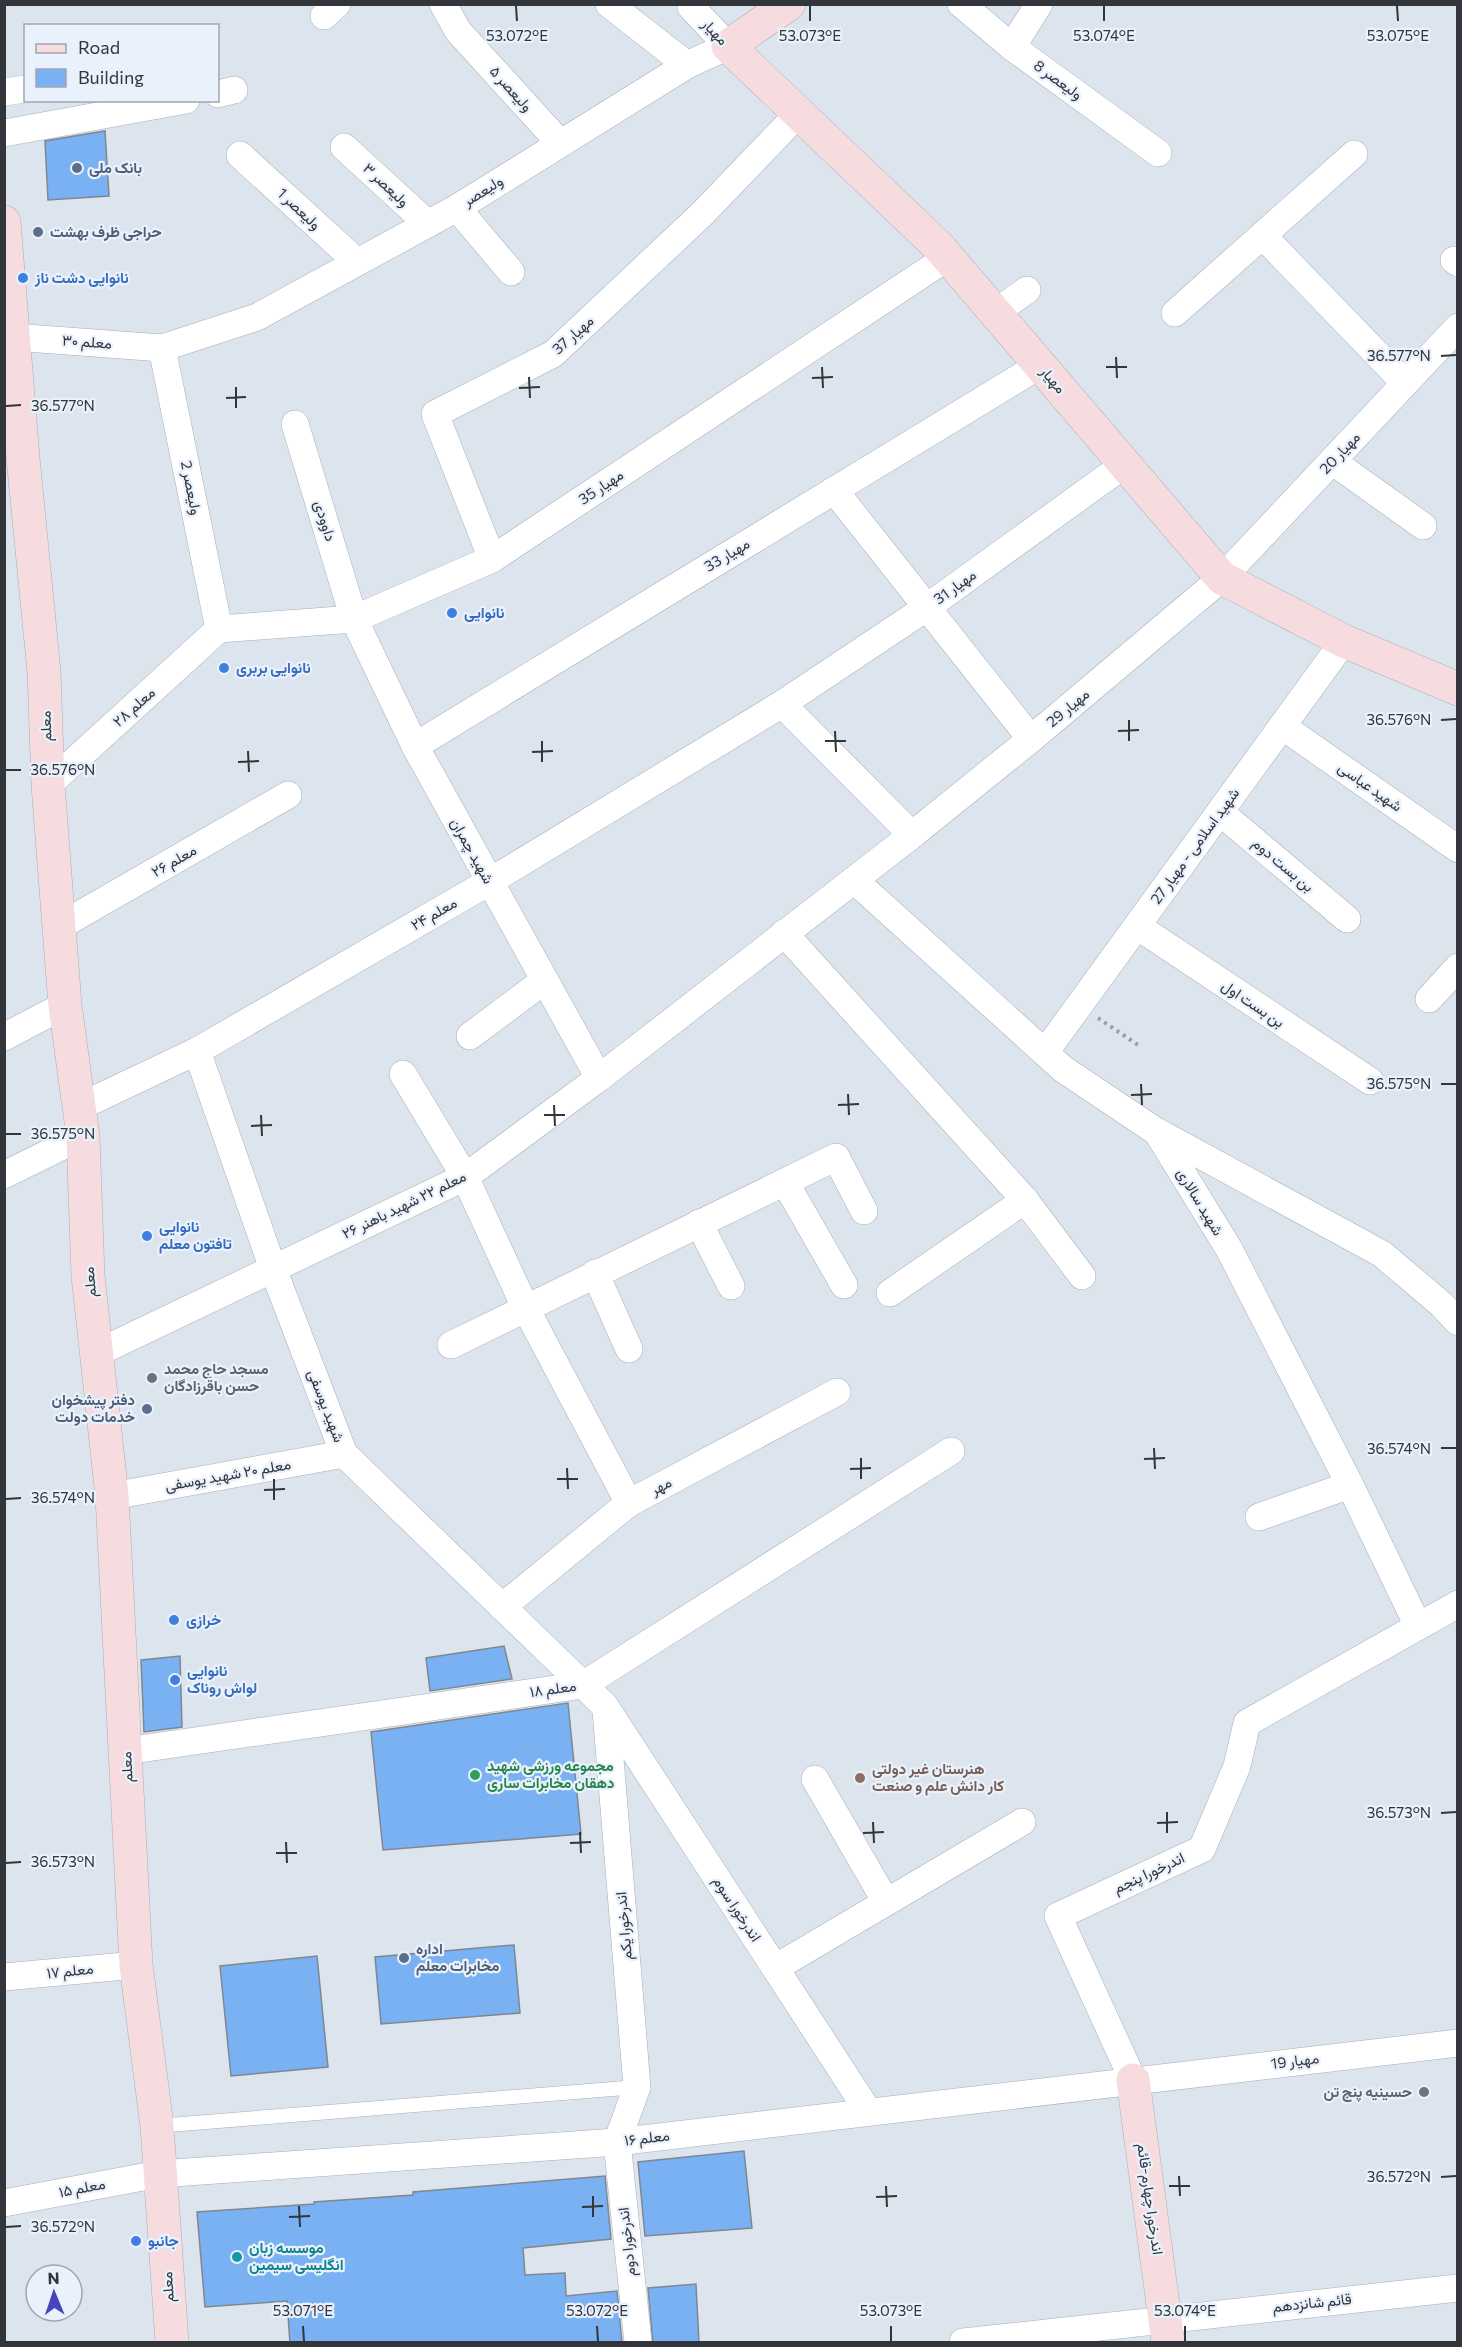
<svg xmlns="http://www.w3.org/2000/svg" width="1462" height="2347" font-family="Commissioner,Vazirmatn,sans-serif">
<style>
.building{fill:#7ab1f2;stroke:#7f8790;stroke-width:1.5}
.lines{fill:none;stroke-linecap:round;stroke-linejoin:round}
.lane-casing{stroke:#a8afb9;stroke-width:15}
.street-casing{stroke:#a8afb9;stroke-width:28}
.secondary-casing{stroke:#a8afb9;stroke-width:34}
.path{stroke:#999fa7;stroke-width:4;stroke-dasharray:3 4.5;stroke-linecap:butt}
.lane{stroke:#fff;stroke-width:14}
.street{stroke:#fff;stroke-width:27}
.secondary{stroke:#f6dbdf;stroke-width:33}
.ticks{fill:none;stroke:#323539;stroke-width:2}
.service-dot{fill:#5c6f8a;stroke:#e9f1fc;stroke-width:2}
.shop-dot{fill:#3f7fe0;stroke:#e9f1fc;stroke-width:2}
.worship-dot{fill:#6b7280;stroke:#e9f1fc;stroke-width:2}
.leisure-dot{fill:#2e9e5b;stroke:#e9f1fc;stroke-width:2}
.education-dot{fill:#8d6e63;stroke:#e9f1fc;stroke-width:2}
.culture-dot{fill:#0f9aa8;stroke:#e9f1fc;stroke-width:2}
.labels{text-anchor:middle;stroke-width:4.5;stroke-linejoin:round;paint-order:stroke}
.street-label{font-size:15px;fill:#323539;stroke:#e9f1fc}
.service-label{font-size:15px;font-weight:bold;fill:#4e5e75;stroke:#e9f1fc;text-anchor:start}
.shop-label{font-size:15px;font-weight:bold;fill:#366cbe;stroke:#e9f1fc;text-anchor:start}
.worship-label{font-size:15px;font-weight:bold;fill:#5b616d;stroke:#e9f1fc;text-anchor:start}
.leisure-label{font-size:15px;font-weight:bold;fill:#27864d;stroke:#e9f1fc;text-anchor:start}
.education-label{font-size:15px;font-weight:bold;fill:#785e54;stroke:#e9f1fc;text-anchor:start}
.culture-label{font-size:15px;font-weight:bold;fill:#0d838f;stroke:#e9f1fc;text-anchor:start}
.ticks-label{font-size:15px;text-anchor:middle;fill:#323539;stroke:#e9f1fc;stroke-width:4.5;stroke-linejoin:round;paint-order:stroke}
</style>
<rect width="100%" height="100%" fill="#dce4ee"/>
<!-- building -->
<g class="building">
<polygon points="105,131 109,196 48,200 45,141"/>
<polygon points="504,1646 512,1679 430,1691 426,1658"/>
<polygon points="180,1656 182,1727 144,1732 141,1660"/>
<polygon points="568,1703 581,1834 383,1850 371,1732"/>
<polygon points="514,1945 520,2013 381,2024 375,1957"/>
<polygon points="317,1956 328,2067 231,2076 220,1966"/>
<polygon points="744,2151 752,2228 645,2236 638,2162"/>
<polygon points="605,2176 611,2239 523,2248 525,2275 565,2273 566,2296 617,2291 622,2343 290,2343 287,2301 205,2307 197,2212 314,2204 314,2202 413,2195 413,2192"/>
<polygon points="696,2284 699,2343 653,2343 648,2288"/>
</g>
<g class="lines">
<defs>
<polyline id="lane" points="157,2126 637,2087"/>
<g id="street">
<polyline points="443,4 458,31 560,143"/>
<polyline points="609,4 687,65"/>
<polyline points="961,4 1012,47 1158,153"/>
<polyline points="324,16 337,4"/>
<polyline points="1012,47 1039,4"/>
<polyline points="4,92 26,89"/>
<polyline points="218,94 234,90"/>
<polyline points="4,133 186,100"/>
<polyline points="344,147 428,224"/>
<polyline points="240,155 357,262"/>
<polyline points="457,208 511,272"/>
<polyline points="1264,237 1405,383"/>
<polyline points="1454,260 1458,263"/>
<polyline points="995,313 1027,290"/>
<polyline points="1175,313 1354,154"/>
<polyline points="4,339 13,337 162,348 257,317 457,208 687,65 728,46 691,7"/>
<polyline points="162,348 219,629"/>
<polyline points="295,424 354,619 415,746 599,1078"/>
<polyline points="1332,461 1423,526"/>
<polyline points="834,490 1031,739"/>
<polyline points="492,559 435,414 553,354 702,214 799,113"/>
<polyline points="219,629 354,619 492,559 948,257"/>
<polyline points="1282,726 1458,849"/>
<polyline points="415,746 1040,365"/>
<polyline points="48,785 219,629"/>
<polyline points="1220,812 1347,919"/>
<polyline points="912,835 1031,739 1222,578 1458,327"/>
<polyline points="854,880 1063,1069 1157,1132 1229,1249 1350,1485 1418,1626"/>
<polyline points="60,926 288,795"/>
<polyline points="1137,926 1370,1081"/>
<polyline points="784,933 1025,1200 1082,1276"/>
<polyline points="1429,999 1458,967"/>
<polyline points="470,1036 545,980"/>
<polyline points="4,1037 65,1005"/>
<polyline points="197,1051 273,1269 344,1454 605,1706 868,2111"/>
<polyline points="1046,1051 1344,641"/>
<polyline points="403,1074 465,1177 525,1307 629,1503"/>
<polyline points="77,1108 197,1051 489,882 782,704 926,608 1125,464"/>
<polyline points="1158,1132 1382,1254 1441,1304 1458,1322"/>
<polyline points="4,1175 83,1136"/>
<polyline points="785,1182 844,1285"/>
<polyline points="699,1223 731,1286"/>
<polyline points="595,1273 629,1349"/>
<polyline points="890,1293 1025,1200"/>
<polyline points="451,1345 836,1157 864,1211"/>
<polyline points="97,1353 465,1177 599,1078 912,835 782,704"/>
<polyline points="112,1496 344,1454"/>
<polyline points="1259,1517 1350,1485"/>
<polyline points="502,1607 629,1503 837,1392"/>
<polyline points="606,1710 637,2087 617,2142 638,2342"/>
<polyline points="126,1751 583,1685 951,1451"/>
<polyline points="815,1779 886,1902"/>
<polyline points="775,1968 1022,1822"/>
<polyline points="4,1977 136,1965"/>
<polyline points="1133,2080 1058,1916 1202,1849 1237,1766 1247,1723 1458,1604"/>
<polyline points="4,2203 159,2174 617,2142 1458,2043"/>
<polyline points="963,2342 1458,2288"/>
</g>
<g id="secondary">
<polyline points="789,4 728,46 939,247 1222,578 1344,641 1458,689"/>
<polyline points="4,222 23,458 44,672 48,785 65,1005 83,1136 88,1276 112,1496 136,1965 157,2126 172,2342"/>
<polyline points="1133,2080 1168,2342"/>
</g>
</defs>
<!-- lane casing -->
<use href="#lane" class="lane-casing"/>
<!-- street casing -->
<use href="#street" class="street-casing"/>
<!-- secondary casing -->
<use href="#secondary" class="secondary-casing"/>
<!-- path -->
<polyline class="path" points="1098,1018 1141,1047"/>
<!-- lane -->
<use href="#lane" class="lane"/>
<!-- street -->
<use href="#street" class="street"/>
<!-- secondary -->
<use href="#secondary" class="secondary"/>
</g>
<!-- ticks -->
<path class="ticks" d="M516,6L517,21M810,6V21M1104,6V21M1397,6L1398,21M1441,356L1456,355M1116,357L1117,378M822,367L823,388M1106,367H1127M529,377L530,398M812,378L833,377M236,387V408M519,388L540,387M226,398L246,397M6,406L21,405M1129,720V741M1441,720L1456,719M835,731L836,752M1118,731L1139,730M542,741V762M825,741H846M248,751L249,772M532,752L553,751M238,762L259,761M6,770H21M1141,1084L1142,1105M1441,1084H1456M848,1094L849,1115M1131,1095L1152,1094M554,1105L555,1126M838,1105L859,1104M261,1115L262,1136M544,1115H565M251,1126L272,1125M6,1134H21M1154,1448L1155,1469M1441,1448H1456M861,1458V1479M1144,1459L1165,1458M567,1468L568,1489M850,1469L871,1468M274,1479V1500M557,1479H578M264,1490L285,1489M6,1499L21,1498M1167,1812V1833M1441,1813L1456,1812M873,1822L874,1843M1157,1823L1178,1822M580,1832L581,1853M863,1833L884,1832M286,1842L287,1863M570,1843L591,1842M276,1853H297M6,1863L21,1862M1179,2176L1180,2196M1441,2177L1456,2176M886,2186L887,2207M1169,2186H1190M593,2196V2217M876,2197L897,2196M299,2206L300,2227M582,2207L603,2206M289,2217L310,2216M6,2227L21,2226M303,2326L304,2341M597,2326L598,2341M891,2326V2341M1185,2326V2341"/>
<!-- markers -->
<g class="service-dot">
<circle cx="77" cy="168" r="6"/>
<circle cx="38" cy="232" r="6"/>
<circle cx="147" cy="1409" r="6"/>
<circle cx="404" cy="1958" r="6"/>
</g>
<g class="shop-dot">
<circle cx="23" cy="278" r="6"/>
<circle cx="452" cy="613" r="6"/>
<circle cx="224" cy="668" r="6"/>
<circle cx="147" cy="1236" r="6"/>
<circle cx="174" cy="1620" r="6"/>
<circle cx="175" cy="1680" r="6"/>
<circle cx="136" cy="2241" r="6"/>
</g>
<g class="worship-dot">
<circle cx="152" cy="1378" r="6"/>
<circle cx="1424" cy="2092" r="6"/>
</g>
<circle class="leisure-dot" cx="475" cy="1775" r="6"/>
<circle class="education-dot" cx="860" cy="1778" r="6"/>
<circle class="culture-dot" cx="237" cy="2257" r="6"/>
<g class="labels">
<!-- street labels -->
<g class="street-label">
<text transform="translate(715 32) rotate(46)" y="5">مهیار</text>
<text transform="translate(1058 80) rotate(36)" y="5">ولیعصر 8</text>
<text transform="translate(511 89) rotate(48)" y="5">ولیعصر ۵</text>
<text transform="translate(386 185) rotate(43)" y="5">ولیعصر ۳</text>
<text transform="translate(483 191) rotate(-32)" y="5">ولیعصر</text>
<text transform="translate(299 209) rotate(43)" y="5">ولیعصر 1</text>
<text transform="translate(573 335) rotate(-42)" y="5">مهیار 37</text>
<text transform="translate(87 342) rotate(4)" y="5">معلم ۳۰</text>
<text transform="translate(1053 380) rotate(50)" y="5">مهیار</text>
<text transform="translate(1340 453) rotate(-47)" y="5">مهیار 20</text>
<text transform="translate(601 487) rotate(-34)" y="5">مهیار 35</text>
<text transform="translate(191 488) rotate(79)" y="5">ولیعصر 2</text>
<text transform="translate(325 521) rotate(73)" y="5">داوودی</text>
<text transform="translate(727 555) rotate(-31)" y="5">مهیار 33</text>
<text transform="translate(955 587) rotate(-36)" y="5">مهیار 31</text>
<text transform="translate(134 707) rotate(-42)" y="5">معلم ۲۸</text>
<text transform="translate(1068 708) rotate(-40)" y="5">مهیار 29</text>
<text transform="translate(46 726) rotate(-92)" y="5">معلم</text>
<text transform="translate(1370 787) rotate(35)" y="5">شهید عباسی</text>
<text transform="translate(1195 846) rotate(-54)" y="5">شهید اسلامی - مهیار 27</text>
<text transform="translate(472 851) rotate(61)" y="5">شهید چمران</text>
<text transform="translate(174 861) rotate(-30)" y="5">معلم ۲۶</text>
<text transform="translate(1283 865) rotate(40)" y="5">بن بست دوم</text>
<text transform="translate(434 914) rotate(-30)" y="5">معلم ۲۴</text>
<text transform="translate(1253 1004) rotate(34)" y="5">بن بست اول</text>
<text transform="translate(1200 1202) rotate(59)" y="5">شهید سالاری</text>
<text transform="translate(404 1205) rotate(-26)" y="5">معلم ۲۲ شهید باهنر ۲۶</text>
<text transform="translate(90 1282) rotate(-95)" y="5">معلم</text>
<text transform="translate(326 1406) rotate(69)" y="5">شهید یوسفی</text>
<text transform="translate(228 1475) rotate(-10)" y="5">معلم ۲۰ شهید یوسفی</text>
<text transform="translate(661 1486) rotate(-28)" y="5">مهر</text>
<text transform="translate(553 1689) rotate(-8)" y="5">معلم ۱۸</text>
<text transform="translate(127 1767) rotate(-93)" y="5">معلم</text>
<text transform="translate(1149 1873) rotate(-25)" y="5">اندرخورا پنجم</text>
<text transform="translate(737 1909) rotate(57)" y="5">اندرخورا سوم</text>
<text transform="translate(624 1926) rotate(-95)" y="5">اندرخورا یکم</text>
<text transform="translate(70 1971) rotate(-6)" y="5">معلم ١٧</text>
<text transform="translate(1295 2061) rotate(-7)" y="5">مهیار 19</text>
<text transform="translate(647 2138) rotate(-7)" y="5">معلم ۱۶</text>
<text transform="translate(82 2188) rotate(-11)" y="5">معلم ۱۵</text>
<text transform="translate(1150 2199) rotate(82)" y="5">اندرخورا چهارم-قائم</text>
<text transform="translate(627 2242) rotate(-96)" y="5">اندرخورا دوم</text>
<text transform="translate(168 2287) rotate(-94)" y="5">معلم</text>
<text transform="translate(1312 2303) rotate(-6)" y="5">قائم شانزدهم</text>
</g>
<!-- service labels -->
<g class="service-label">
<text x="89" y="173">بانک ملی</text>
<text x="50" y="237">حراجی ظرف بهشت</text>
<text x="135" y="1405" text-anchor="end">دفتر پیشخوان<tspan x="135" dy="17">خدمات دولت</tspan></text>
<text x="416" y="1954">اداره<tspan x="416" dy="17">مخابرات معلم</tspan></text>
</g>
<!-- shop labels -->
<g class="shop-label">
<text x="35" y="283">نانوایی دشت ناز</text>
<text x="464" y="618">نانوایی</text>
<text x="236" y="673">نانوایی بربری</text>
<text x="159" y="1232">نانوایی<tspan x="159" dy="17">تافتون معلم</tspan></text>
<text x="186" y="1625">خرازی</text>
<text x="187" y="1676">نانوایی<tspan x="187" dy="17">لواش روناک</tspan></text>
<text x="148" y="2246">جانبو</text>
</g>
<!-- worship labels -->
<g class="worship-label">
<text x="164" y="1374">مسجد حاج محمد<tspan x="164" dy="17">حسن باقرزادگان</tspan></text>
<text x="1412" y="2097" text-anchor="end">حسینیه پنج تن</text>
</g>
<!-- leisure labels -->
<g class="leisure-label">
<text x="487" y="1771">مجموعه ورزشی شهید<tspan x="487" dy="17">دهقان مخابرات ساری</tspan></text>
</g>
<!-- education labels -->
<g class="education-label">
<text x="872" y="1774">هنرستان غیر دولتی<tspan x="872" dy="17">کار دانش علم و صنعت</tspan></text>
</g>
<!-- culture labels -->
<g class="culture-label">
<text x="249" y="2253">موسسه زبان<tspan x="249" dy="17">انگلیسی سیمین</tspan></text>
</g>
</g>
<g class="ticks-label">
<text x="517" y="41">53.072°E</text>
<text x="810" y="41">53.073°E</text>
<text x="1104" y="41">53.074°E</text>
<text x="1398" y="41">53.075°E</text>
<text x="1399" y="361">36.577°N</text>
<text x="63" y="411">36.577°N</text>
<text x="1399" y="725">36.576°N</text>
<text x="63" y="775">36.576°N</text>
<text x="1399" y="1089">36.575°N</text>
<text x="63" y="1139">36.575°N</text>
<text x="1399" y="1454">36.574°N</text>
<text x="63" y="1503">36.574°N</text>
<text x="1399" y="1818">36.573°N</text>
<text x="63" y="1867">36.573°N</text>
<text x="1399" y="2182">36.572°N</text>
<text x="63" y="2232">36.572°N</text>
<text x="303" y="2316">53.071°E</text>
<text x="597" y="2316">53.072°E</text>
<text x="891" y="2316">53.073°E</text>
<text x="1185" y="2316">53.074°E</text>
</g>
<!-- border -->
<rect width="1462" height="2347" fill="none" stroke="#323539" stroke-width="12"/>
<!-- legend -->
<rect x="24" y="24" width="195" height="78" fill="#e9f1fc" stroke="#a0a6ae" stroke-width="1.5"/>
<rect x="36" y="44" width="30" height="9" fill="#f6dbdf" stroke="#a0a6ae" stroke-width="1.5"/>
<text x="78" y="54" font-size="18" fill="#323539">Road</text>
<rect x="36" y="69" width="30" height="18" fill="#7ab1f2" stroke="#a0a6ae" stroke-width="1.5"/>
<text x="78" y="84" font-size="18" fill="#323539">Building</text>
<!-- north arrow -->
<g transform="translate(54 2293) rotate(358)"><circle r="28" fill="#e9f1fc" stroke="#a0a6ae" stroke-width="1.5"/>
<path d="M0-4.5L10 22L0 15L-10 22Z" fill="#4546bb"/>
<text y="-9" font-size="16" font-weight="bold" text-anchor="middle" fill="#323539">N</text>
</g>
</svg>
